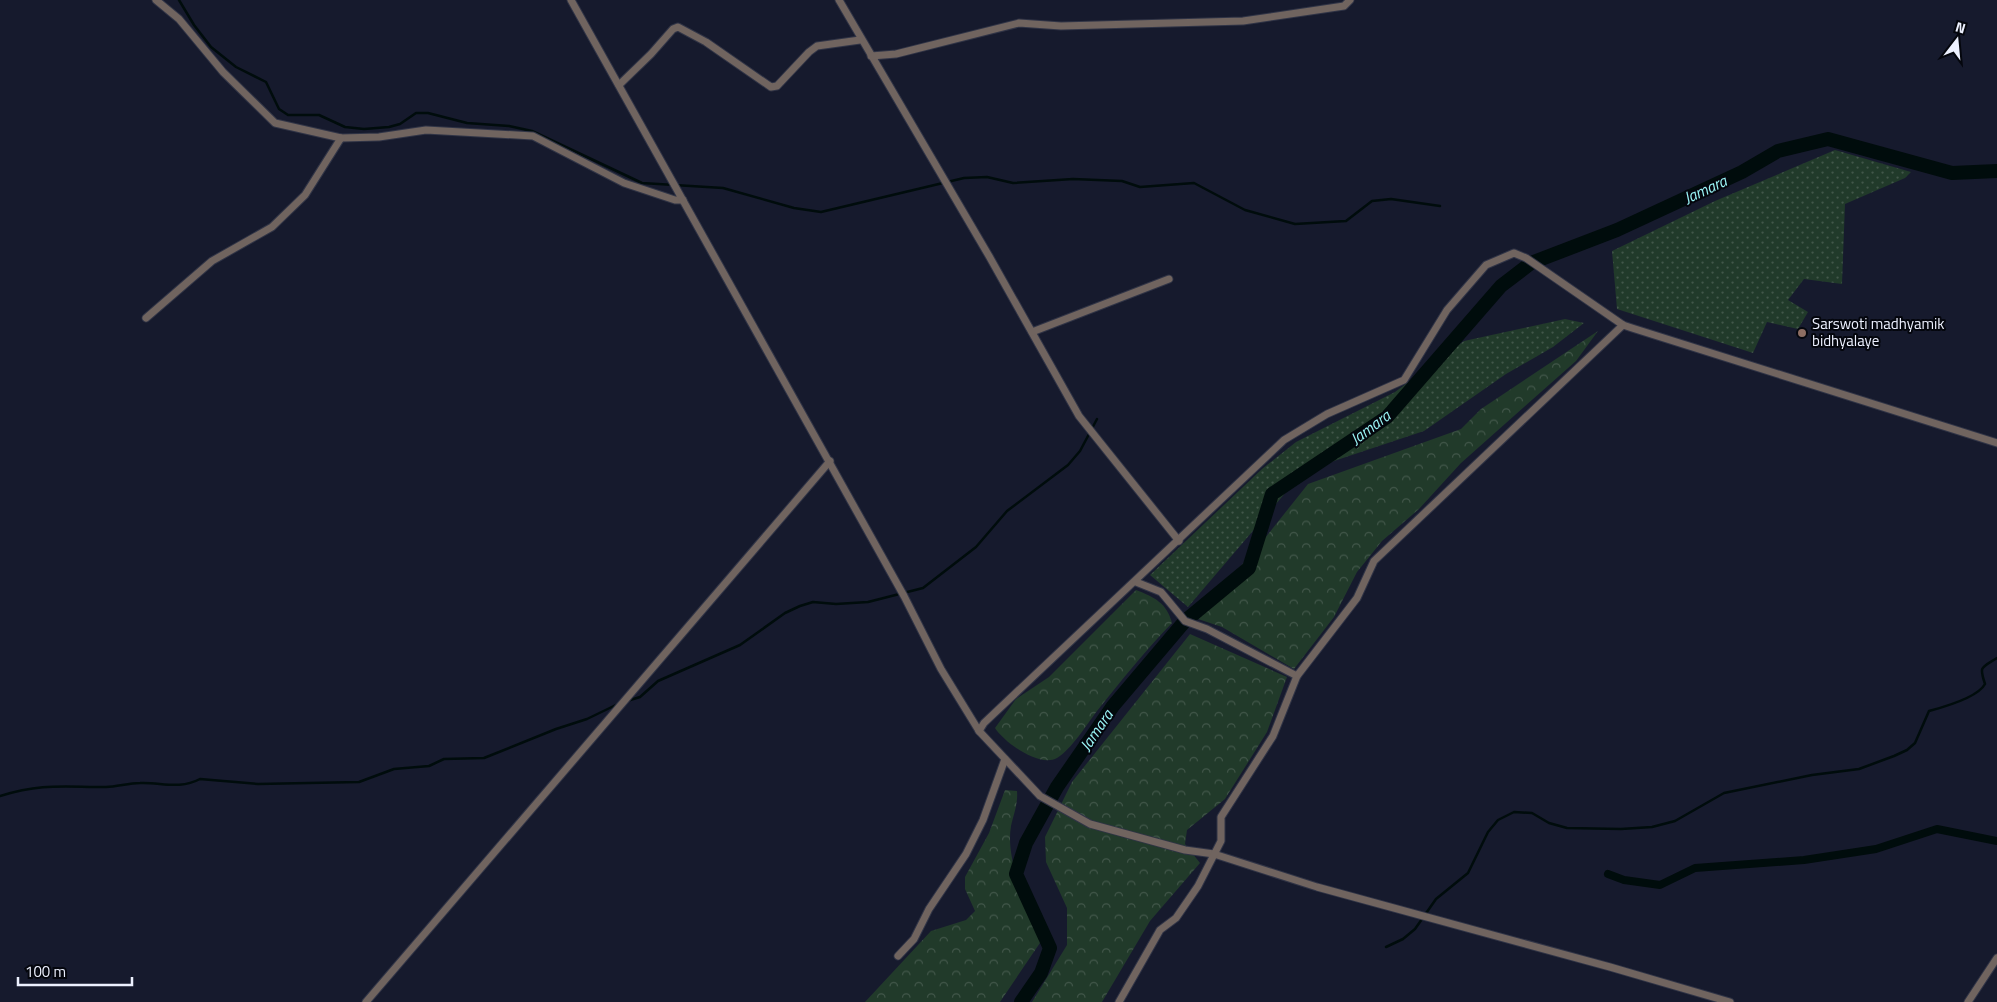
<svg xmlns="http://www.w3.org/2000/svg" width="1997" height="1002" font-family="'Titillium Web',sans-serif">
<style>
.grass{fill:url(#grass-dots)}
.forest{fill:url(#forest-crowns)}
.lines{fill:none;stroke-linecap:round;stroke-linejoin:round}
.stream{stroke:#000c0c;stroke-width:2.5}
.canal{stroke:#000c0c;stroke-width:8}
.river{stroke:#000c0c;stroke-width:14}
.minor-casing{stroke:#303446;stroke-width:9}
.minor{stroke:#70645f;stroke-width:7}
.education-dot{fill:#8d6e63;stroke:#04060d;stroke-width:2}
.labels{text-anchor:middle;stroke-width:4;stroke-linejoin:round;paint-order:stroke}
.poi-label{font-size:15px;fill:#edf1ff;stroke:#04060d;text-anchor:start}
.water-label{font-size:16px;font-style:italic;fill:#9af5f6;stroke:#04060d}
</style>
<defs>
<pattern id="grass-dots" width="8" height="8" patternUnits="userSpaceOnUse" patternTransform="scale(1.25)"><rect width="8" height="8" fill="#213a2a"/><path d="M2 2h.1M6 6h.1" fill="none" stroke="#42574a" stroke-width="1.8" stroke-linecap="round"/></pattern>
<pattern id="forest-crowns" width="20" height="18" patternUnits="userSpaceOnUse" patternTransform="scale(1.25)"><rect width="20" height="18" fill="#213a2a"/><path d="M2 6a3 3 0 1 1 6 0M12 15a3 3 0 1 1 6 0" fill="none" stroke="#42574a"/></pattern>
</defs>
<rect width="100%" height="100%" fill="#161a2d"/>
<!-- grass -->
<g class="grass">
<polygon points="1835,150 1911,172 1905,178 1845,204 1842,284 1804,279 1788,300 1808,312 1798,329 1767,322 1753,353 1617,309 1612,251 1715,201"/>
<polygon points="1565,319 1584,323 1553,347 1506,374 1424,431 1304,471 1188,607 1150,575 1262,469 1296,442 1395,392 1464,341"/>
</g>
<!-- forest -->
<g class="forest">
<polygon points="1598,331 1576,361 1461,463 1419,509 1382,541 1357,572 1334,617 1294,669 1222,627 1195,618 1261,543 1308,484 1461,429 1481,409"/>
<path d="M1136,590C1154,597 1167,603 1172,623C1145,651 1121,681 1097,711C1087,724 1071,750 1057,758C1039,768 1004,742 995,728L1016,699L1049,677Z"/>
<polygon points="1190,634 1287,677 1267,732 1225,799 1187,830 1185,844 1200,863 1150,921 1102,1002 1032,1002 1067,945 1067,908 1046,862 1045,837 1072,782"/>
<path d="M1005,790L1017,791C1018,804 1014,813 1011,826C1005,860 1027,908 1044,937L1000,1002H865L931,931L966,920L975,911L965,889V877L989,833Z"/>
</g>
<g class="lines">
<!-- stream -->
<g class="stream">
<polyline points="179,0 194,25 211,47 236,67 266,82 279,109 288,115 319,115 345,127 364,129 389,127 400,124 416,113 428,113 467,123 509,126 532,131 642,183 723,188 794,208 821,212 964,178 987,177 1013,183 1073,179 1122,181 1140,187 1194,183 1245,210 1295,224 1346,221 1372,201 1391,199 1440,206"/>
<polyline points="627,701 640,697 658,681 740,645 785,613 800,606 813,602 836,604 868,602 923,588 976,547 1007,511 1068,465 1080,451 1097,419"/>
<path d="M0,796C42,783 63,787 106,787C117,787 128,783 140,783C161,782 179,790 200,779L258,784L359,782L394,769L429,766L444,759L484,758L556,729L587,719L620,703"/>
<path d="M1386,947L1403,939L1415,929L1436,899L1468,873L1488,832L1498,820L1514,812L1532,813L1549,823L1567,828L1621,829L1652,827L1675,821L1724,793L1812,775L1859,769L1894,756L1907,750L1915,743L1929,711C1944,707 1978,697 1985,684C1979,666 1981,668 1997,658"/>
</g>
<!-- canal -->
<polyline class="canal" points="1608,874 1624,880 1660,885 1695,868 1804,860 1876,849 1937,829 1997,841"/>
<!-- river -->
<polyline class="river" points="1021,1002 1041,973 1050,948 1016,874 1026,843 1057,787 1113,706 1185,621 1249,568 1272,494 1387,417 1501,286 1531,263 1617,230 1742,172 1778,151 1828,139 1952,173 1997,171"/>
<defs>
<g id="minor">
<polyline points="156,0 179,19 223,72 275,123 341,138 379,137 426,130 533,136 624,183 675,200 683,200"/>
<polyline points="571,0 904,596 941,669 979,731 984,723 1284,440 1327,414 1404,380 1447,310 1486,265 1514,253 1526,258 1623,325 1632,328 1997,443"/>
<polyline points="839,0 989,256 1079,416 1179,541"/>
<polyline points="871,56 896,54 1019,23 1061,26 1243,21 1344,6 1350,0"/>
<polyline points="619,85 651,54 673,29 678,27 706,42 771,87 777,86 809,52 817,46 860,40"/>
<polyline points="146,318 212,261 272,227 305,195 341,138"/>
<polyline points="1032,332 1169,279"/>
<polyline points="1136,582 1161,592 1185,621 1207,629 1297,676"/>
<polyline points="979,731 1040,796 1090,824 1185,850 1214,854 1317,887 1610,967 1730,1002"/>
<polyline points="898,956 914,939 929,909 966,854 983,820 1005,759"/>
<path d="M366,1002C519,821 676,642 830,461"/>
<polyline points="1119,1002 1160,930 1176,918 1198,886 1221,841 1221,817 1273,736 1297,676 1357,598 1374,561 1623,325"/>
<polyline points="1968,1002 1997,958"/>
</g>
</defs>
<!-- minor casing -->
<use href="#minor" class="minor-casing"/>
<!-- minor -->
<use href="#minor" class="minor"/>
</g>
<!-- markers -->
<circle class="education-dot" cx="1802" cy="333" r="5"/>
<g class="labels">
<!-- poi labels -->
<g class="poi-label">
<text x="1812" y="329">Sarswoti madhyamik<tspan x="1812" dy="17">bidhyalaye</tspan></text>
</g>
<!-- water labels -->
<g class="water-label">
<text transform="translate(1705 189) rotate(-25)" y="6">Jamara</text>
<text transform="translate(1370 427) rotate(-37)" y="6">Jamara</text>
<text transform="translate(1096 730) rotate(-56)" y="6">Jamara</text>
</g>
</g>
<!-- north arrow -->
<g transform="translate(1957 40) rotate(16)" stroke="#04060d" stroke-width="4" paint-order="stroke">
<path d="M0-4L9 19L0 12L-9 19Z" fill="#edf1ff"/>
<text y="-8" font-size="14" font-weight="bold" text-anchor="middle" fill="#edf1ff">N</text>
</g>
<!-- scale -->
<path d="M18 977v8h114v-8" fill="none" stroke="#edf1ff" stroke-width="2.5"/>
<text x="25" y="977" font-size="15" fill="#edf1ff" stroke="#04060d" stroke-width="4" paint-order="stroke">100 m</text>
</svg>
